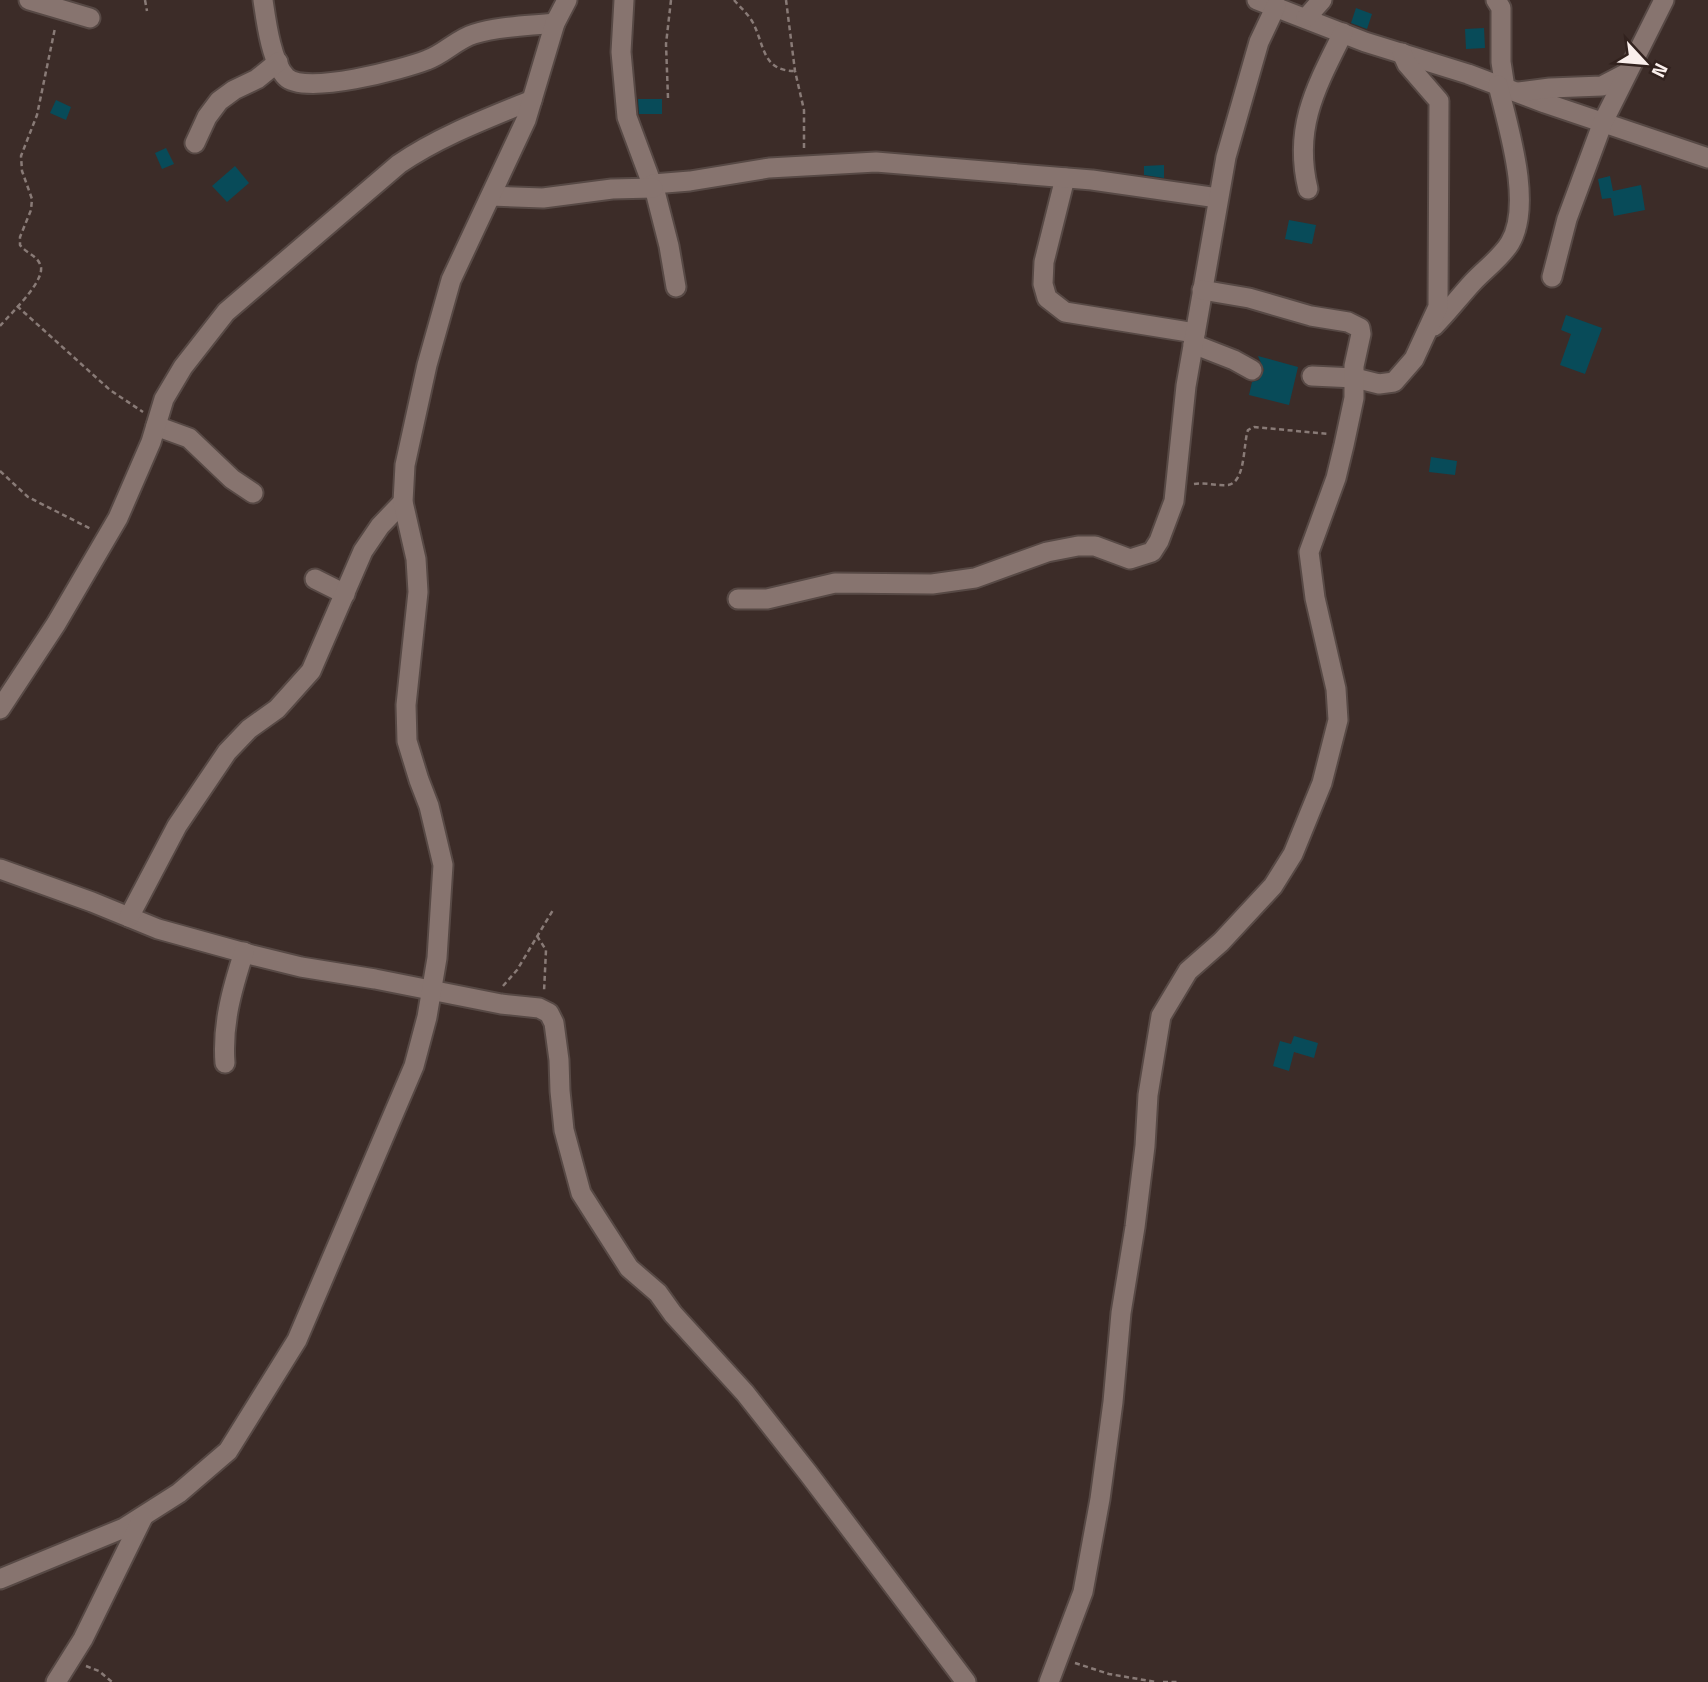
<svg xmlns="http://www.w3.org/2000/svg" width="1708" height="1682" font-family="'Titillium Web',sans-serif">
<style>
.building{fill:#084b59}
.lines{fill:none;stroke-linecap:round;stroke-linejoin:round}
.street-casing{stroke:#574945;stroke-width:23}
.path{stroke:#897b77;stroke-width:2.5;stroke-dasharray:5 3.5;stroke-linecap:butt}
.street{stroke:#87746f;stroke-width:19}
</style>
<rect width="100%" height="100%" fill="#3c2c28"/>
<!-- building -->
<g class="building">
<polygon points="1356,8 1372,14 1367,29 1351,23"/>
<polygon points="1484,28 1485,48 1466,49 1465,29"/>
<polygon points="638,99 662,99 662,114 639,114"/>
<polygon points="56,100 71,107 66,120 50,113"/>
<polygon points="166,148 174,164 162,169 155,153"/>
<polygon points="1164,165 1164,178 1144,175 1144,166"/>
<polygon points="235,166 249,183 227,202 212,186"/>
<polygon points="1610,176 1613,191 1641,185 1645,210 1614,216 1611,198 1602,199 1598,179"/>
<polygon points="1289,220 1316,225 1312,244 1285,239"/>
<polygon points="1566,315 1602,328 1585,374 1560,365 1571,334 1561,330"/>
<polygon points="1258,356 1298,367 1289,405 1249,395 1252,382 1259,380 1264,370"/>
<polygon points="1431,457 1457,461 1455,475 1429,472"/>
<polygon points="1294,1036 1318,1043 1314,1058 1294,1052 1289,1071 1273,1066 1280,1041 1291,1044"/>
</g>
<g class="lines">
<defs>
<g id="street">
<polyline points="29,0 90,18"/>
<path d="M263,0C266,20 271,62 286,77C304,96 404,69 427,60C444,54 457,39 474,34C500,26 529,26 555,23"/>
<polyline points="624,0 621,52 627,117 656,195 669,246 676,287"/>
<polyline points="1257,0 1365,42 1468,74 1545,103 1708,158"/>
<polyline points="1496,0 1501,8 1501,62 1505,88"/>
<polyline points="1306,18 1322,0"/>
<polyline points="1519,92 1550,88 1602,86 1627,73"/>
<polyline points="195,143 207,117 219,101 234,90 257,79 278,62"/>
<polyline points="1065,178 1044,262 1043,284 1047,298 1065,312 1195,333"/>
<polyline points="653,184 690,181 769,168 876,162 1092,180 1218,198"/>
<path d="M1308,189C1293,128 1316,87 1343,33"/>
<polyline points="491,196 543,198 612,189 653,188"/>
<polyline points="1552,277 1567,219 1603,122 1664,0"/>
<path d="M1434,326C1448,312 1460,296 1473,282C1485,269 1501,258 1510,243C1533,204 1508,127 1498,85"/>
<polyline points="1193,344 1234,360 1252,370"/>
<polyline points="1312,376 1355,378 1379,384 1394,382 1414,359 1438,307 1439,101 1407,64 1402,53"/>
<polyline points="156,426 189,438 232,479 253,493"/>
<polyline points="315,579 345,594"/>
<polyline points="738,599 767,599 835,583 932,584 975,578 1047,552 1078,546 1095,546 1130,559 1152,552 1159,541 1174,501 1186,386 1226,157 1259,42 1276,6"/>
<path d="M0,709L56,624L118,518L151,442L164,399L183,367L226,312L399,164C440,136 486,119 532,100"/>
<polyline points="0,869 92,902 158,929 252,955 301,967 375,979 501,1004 539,1008 549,1013 554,1023 559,1060 560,1091 564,1130 581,1193 595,1215 629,1268 658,1293 673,1314 745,1393 808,1473 966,1682"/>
<polyline points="129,917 177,826 227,752 249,729 277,709 311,671 363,551 380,526 403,502"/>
<path d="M225,1063C222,1024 232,989 244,952"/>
<polyline points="0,1579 124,1528 179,1493 228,1451 297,1340 414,1066 427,1017 437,958 443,865 429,806 419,780 407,741 406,705 418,592 416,559 403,502 405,465 427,365 451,280 526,120 555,23 567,0"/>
<polyline points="56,1682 83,1639 143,1517"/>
<polyline points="1049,1682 1083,1592 1100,1499 1113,1402 1121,1313 1135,1227 1145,1146 1148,1095 1161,1016 1188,971 1221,942 1273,886 1293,854 1322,783 1338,720 1336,689 1315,598 1309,552 1336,478 1344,445 1354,398 1354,366 1361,334 1360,328 1348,322 1311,316 1249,298 1202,290"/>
</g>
</defs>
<!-- street casing -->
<use href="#street" class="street-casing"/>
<!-- path -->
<g class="path">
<polyline points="145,0 147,11"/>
<path d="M734,0C740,7 747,13 752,21C765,44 761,71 795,71"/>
<polyline points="786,0 795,71 804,110 804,149"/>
<polyline points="668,98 666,44 671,0"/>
<polyline points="17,306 110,390 143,412"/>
<path d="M0,326C11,313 48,279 40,264C36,255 26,253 20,245V237L31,210L32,199L22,171L21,156L37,115L55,28"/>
<polyline points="0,471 28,497 91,529"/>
<path d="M1194,484C1205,482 1216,486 1228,485C1246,482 1243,444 1248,430L1254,427L1329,434"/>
<polyline points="537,936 546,950 544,992"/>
<polyline points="503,986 517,970 553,910"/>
<polyline points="1075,1663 1109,1674 1156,1682"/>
<polyline points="86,1666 99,1671 112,1682"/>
<polyline points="1163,1682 1179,1682"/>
</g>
<!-- street -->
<use href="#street" class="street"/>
</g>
<!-- north arrow -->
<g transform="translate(1645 63) rotate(116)" stroke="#32221e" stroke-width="5" paint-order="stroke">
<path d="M0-5L12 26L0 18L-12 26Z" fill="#faefec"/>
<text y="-10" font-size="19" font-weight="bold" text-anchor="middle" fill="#faefec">N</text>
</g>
</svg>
